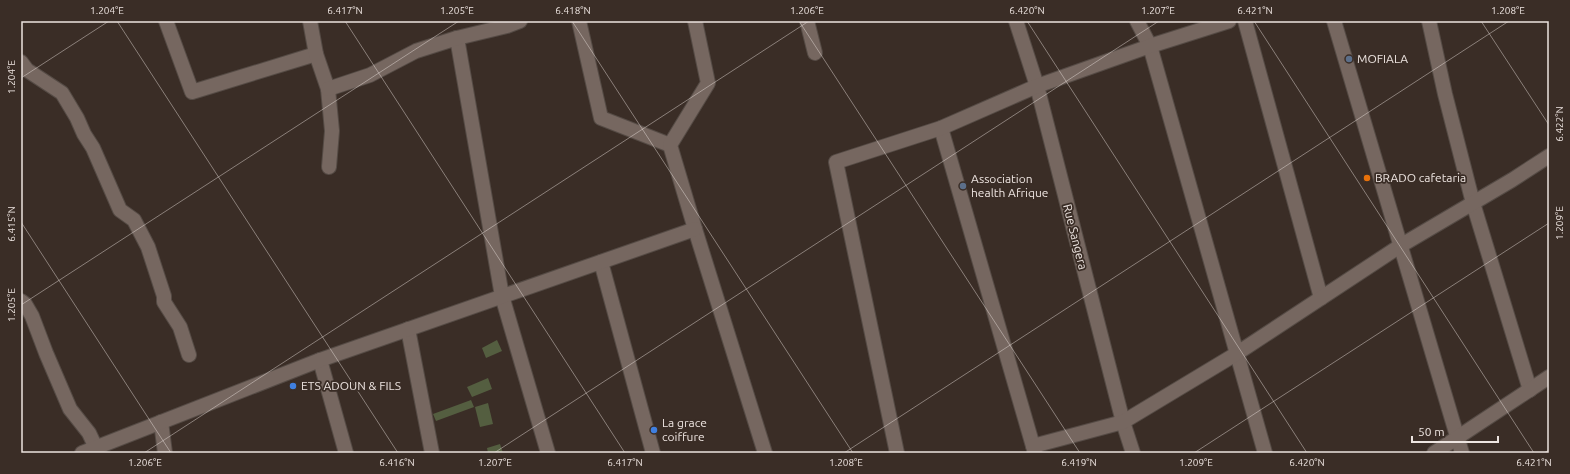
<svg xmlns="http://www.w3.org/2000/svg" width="1570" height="474" font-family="Ubuntu,sans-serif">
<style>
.green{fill:#545e40}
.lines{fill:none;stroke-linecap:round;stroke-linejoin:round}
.minor-casing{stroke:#554b45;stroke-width:16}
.minor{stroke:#766760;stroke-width:14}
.ticks{fill:none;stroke:#ede4e0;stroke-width:1;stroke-opacity:0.45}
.service-dot{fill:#5c6f8a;stroke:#3a2d26;stroke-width:1.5}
.food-dot{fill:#e8710a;stroke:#3a2d26;stroke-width:1.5}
.shop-dot{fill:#3f7fe0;stroke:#3a2d26;stroke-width:1.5}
.labels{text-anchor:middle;stroke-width:3.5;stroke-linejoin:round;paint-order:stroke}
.poi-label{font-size:12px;fill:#ede4e0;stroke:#3a2d26;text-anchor:start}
.street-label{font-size:12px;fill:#ede4e0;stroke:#3a2d26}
.neatline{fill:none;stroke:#ede4e0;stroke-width:1.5}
.ticks-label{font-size:10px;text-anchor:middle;fill:#ede4e0}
</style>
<rect width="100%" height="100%" fill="#3a2d26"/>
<!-- green -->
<g class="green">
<polygon points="497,340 502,351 486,358 482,348"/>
<polygon points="488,378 492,389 472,397 467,387"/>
<polygon points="471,400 474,407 436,421 433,414"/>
<polygon points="488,403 493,424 480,427 475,407"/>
<polygon points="500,444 503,453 488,453 487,448"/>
</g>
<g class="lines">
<defs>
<g id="minor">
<polyline points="166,21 192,92 316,54"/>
<polyline points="310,21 316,54 328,89 332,131 329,167"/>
<polyline points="579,21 601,118 670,145"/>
<polyline points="695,21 708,83 670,145 695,229 765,453"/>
<polyline points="807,21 815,53"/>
<polyline points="1016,21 1037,86 1123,422 1133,453"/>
<polyline points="1137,21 1150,46 1265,453"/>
<polyline points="1245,21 1321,298"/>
<polyline points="1334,21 1462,453"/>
<polyline points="1429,21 1445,94 1473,203 1530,390"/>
<polyline points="457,38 502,296 548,453"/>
<polyline points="21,62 27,70 62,93 77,118 84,134 93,148 120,210 134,220 148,247 164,296 164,302 180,327 189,355"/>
<polyline points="328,89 370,75 416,51 457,38 507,26 520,21"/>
<polyline points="941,128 1035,453"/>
<polyline points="601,262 653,453"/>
<polyline points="21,301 25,304 32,316 46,353 70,409 89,433 96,448"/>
<polyline points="408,329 432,453"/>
<polyline points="320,360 346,453"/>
<polyline points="161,422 165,453"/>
<polyline points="1033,446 1123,422 1236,354 1400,246 1512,180 1549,156"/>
<polyline points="82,453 320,360 695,229"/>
<polyline points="897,453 836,162 941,128 1037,86 1150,46 1229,21"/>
<polyline points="1434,453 1549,377"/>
</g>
</defs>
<!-- minor casing -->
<use href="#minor" class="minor-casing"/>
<!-- minor -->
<use href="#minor" class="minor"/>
</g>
<!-- ticks -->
<path class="ticks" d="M117,21L398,453M345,21L625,453M572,21L853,453M799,21L1080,453M1027,21L1307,453M1254,21L1534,453M1481,21L1549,125M21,78L109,21M21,222L171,453M21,305L459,21M144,453L809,21M494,453L1159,21M844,453L1509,21M1194,453L1549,223M1544,453L1549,450"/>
<!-- markers -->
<g class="service-dot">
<circle cx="1349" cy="59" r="4"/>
<circle cx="963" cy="186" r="4"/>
</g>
<circle class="food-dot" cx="1367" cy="178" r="4"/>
<g class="shop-dot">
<circle cx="293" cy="386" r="4"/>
<circle cx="654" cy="430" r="4"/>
</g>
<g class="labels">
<!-- poi labels -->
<g class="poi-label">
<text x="1357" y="63">MOFIALA</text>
<text x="1375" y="182">BRADO cafetaria</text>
<text x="971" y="183">Association<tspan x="971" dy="14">health Afrique</tspan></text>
<text x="301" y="390">ETS ADOUN &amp; FILS</text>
<text x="662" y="427">La grace<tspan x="662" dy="14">coiffure</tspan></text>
</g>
<!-- street labels -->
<g class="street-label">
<text transform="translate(1075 237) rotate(76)" y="4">Rue Sangera</text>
</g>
</g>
<!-- border -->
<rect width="1570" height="474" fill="none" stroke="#3a2d26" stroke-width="44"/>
<!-- scale -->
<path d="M1412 436v6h86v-6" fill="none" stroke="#ede4e0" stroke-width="2"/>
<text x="1418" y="436" font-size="12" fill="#ede4e0" stroke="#3a2d26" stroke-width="3" paint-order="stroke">50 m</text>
<rect x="22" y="22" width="1526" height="430" class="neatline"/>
<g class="ticks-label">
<text x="107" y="14">1.204°E</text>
<text x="345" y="14">6.417°N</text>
<text x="457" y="14">1.205°E</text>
<text x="573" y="14">6.418°N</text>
<text x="807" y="14">1.206°E</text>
<text x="1027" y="14">6.420°N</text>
<text x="1158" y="14">1.207°E</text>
<text x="1255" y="14">6.421°N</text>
<text x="1508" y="14">1.208°E</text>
<text transform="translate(11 77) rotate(-90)" y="4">1.204°E</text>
<text transform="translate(1559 124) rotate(-90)" y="4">6.422°N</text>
<text transform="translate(1559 223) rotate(-90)" y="4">1.209°E</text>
<text transform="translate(11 224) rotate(-90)" y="4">6.415°N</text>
<text transform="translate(11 305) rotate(-90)" y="4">1.205°E</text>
<text x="145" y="466">1.206°E</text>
<text x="397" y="466">6.416°N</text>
<text x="495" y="466">1.207°E</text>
<text x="625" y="466">6.417°N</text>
<text x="846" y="466">1.208°E</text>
<text x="1079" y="466">6.419°N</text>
<text x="1196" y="466">1.209°E</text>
<text x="1307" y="466">6.420°N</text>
<text x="1534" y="466">6.421°N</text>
</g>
</svg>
